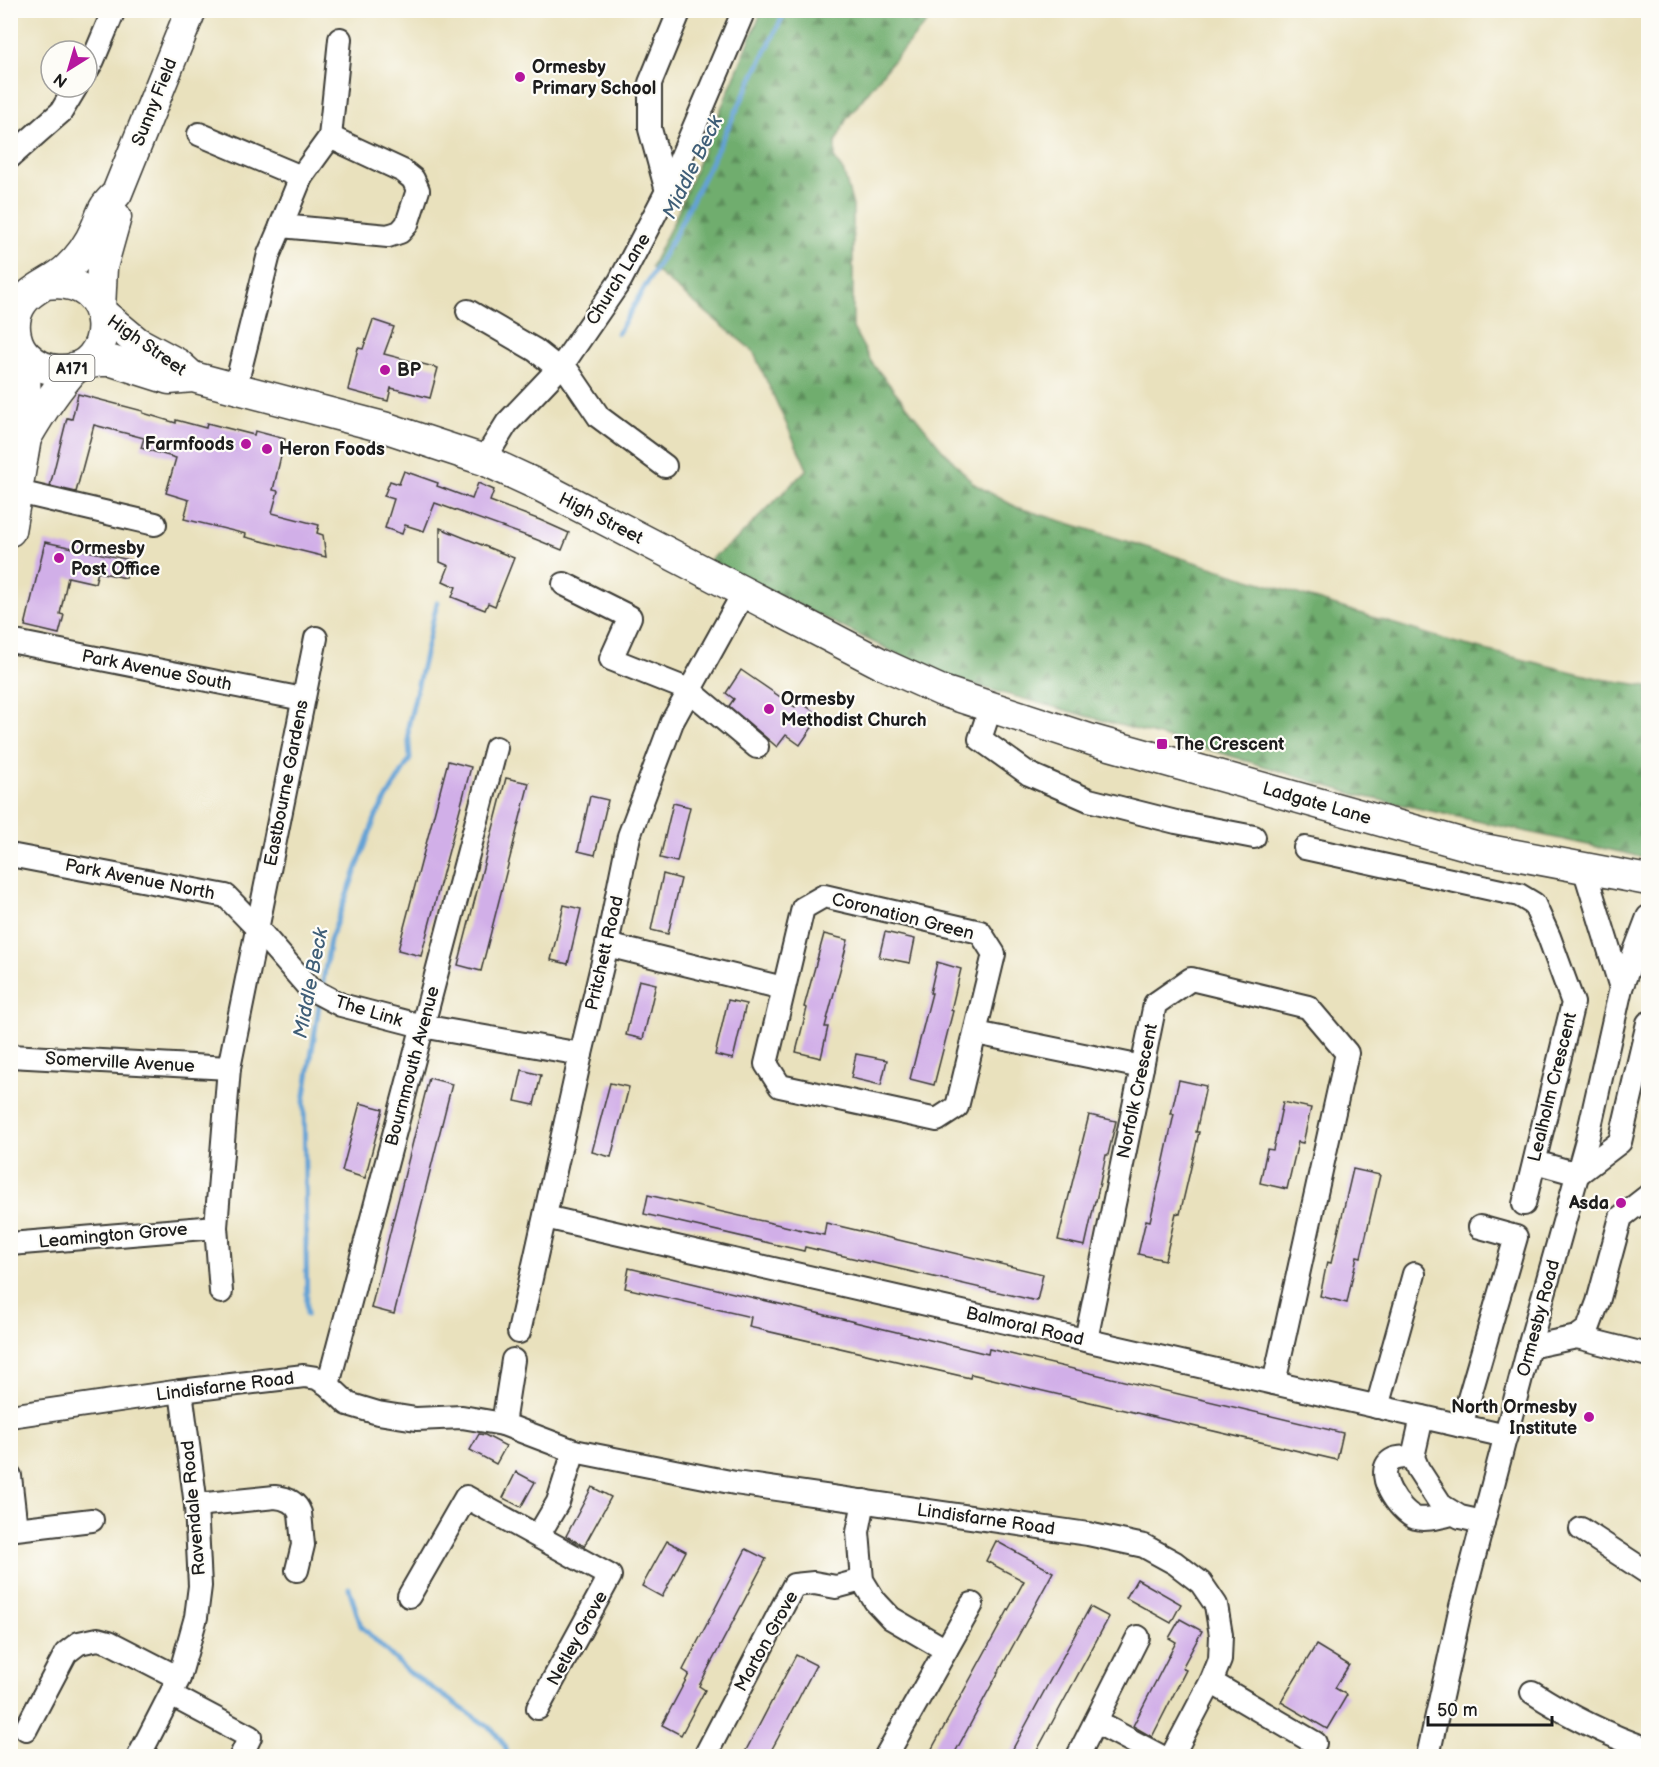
<svg xmlns="http://www.w3.org/2000/svg" width="1659" height="1767" font-family="'Balsamiq Sans',sans-serif">
<style>
.forest{fill:url(#forest-firs);stroke:#466445;stroke-width:1.5}
.lines{fill:none;stroke-linecap:round;stroke-linejoin:round}
.stream{stroke:#63a2d5;stroke-width:5}
.building{fill:#d1afe8}
.minor-casing{stroke:#3b3a34;stroke-width:26}
.major-casing{stroke:#3b3a34;stroke-width:33}
.minor{stroke:#fff;stroke-width:22}
.major{stroke:#fff;stroke-width:30}
.poi-dot{fill:#b5179e;stroke:#fdfcf7;stroke-width:2}
.labels{text-anchor:middle;stroke-width:4.5;stroke-linejoin:round;paint-order:stroke}
.shield{fill:#fdfcf7;stroke:#605f5e;stroke-width:1.5}
.shield-label{font-size:16px;font-weight:bold;fill:#1c1c1c}
.poi-label{font-size:18px;font-weight:bold;fill:#1c1c1c;stroke:#fdfcf7;text-anchor:start}
.street-label{font-size:18px;fill:#1c1c1c;stroke:#fdfcf7}
.water-label{font-size:20px;font-style:italic;fill:#405f78;stroke:#fdfcf7}
</style>
<defs>
<pattern id="forest-firs" width="22" height="20" patternUnits="userSpaceOnUse" patternTransform="scale(1.5)"><rect width="22" height="20" fill="#70ad6e"/><path d="M5 1l3.5 6h-7zM16 11l3.5 6h-7z" fill="#5b8c5a"/></pattern>
</defs>
<rect width="100%" height="100%" fill="#fdfcf7"/>
<filter id="ink" filterUnits="userSpaceOnUse"><feTurbulence type="fractalNoise" baseFrequency=".0167" numOctaves="2"/><feDisplacementMap in="SourceGraphic" scale="12" xChannelSelector="R" yChannelSelector="G"/><feConvolveMatrix kernelMatrix="1 2 1 2 8 2 1 2 1" color-interpolation-filters="sRGB"/></filter>
<filter id="wash" filterUnits="userSpaceOnUse"><feTurbulence type="fractalNoise" baseFrequency=".008" numOctaves="4" result="noise"/><feDisplacementMap in="SourceGraphic" scale="24" xChannelSelector="R" yChannelSelector="G"/><feGaussianBlur stdDeviation="1.35" result="paint"/><feColorMatrix in="noise" values="0 0 0 0 0 0 0 0 0 0 0 0 0 0 0 0 0 1.4 0 .05"/><feComposite in="paint" operator="in"/></filter>
<g filter="url(#wash)">
<rect width="100%" height="100%" fill="#e9e1bd"/>
<!-- forest -->
<polygon class="forest" points="762,11 937,11 891,63 846,120 835,144 835,159 844,173 853,206 853,328 872,363 941,448 974,484 1016,507 1453,642 1601,679 1648,686 1648,858 1357,795 1221,753 944,677 708,561 738,538 807,469 753,351 651,267 674,221"/>
<g class="lines">
<!-- stream -->
<g class="stream">
<polyline points="618,333 674,237 786,10"/>
<polyline points="322,987 330,940 376,816 410,759 408,727 437,603"/>
<polyline points="307,1315 304,1102 320,999"/>
<polyline points="349,1588 361,1626 406,1670 493,1730 505,1746 508,1756"/>
</g>
</g>
<g id="blocks">
<!-- building -->
<g class="building">
<polygon points="373,320 394,327 384,354 438,368 430,398 391,388 388,401 348,390 358,348 363,349"/>
<polygon points="78,394 143,411 143,413 176,423 176,420 206,428 207,423 254,435 255,431 285,439 273,490 278,491 272,513 319,525 317,533 323,535 326,557 245,537 246,534 184,519 189,500 166,493 176,458 141,448 144,438 94,425 76,492 50,486 67,418 72,419"/>
<polygon points="404,471 438,483 437,486 472,499 478,483 494,490 490,501 540,520 569,533 562,550 535,539 435,503 424,531 405,525 402,534 385,528 394,499 384,496 390,481 399,484"/>
<polygon points="440,528 514,558 495,606 488,603 485,610 452,597 456,587 443,581 449,566 440,562"/>
<polygon points="45,542 130,560 126,578 98,572 95,583 68,577 60,614 64,615 59,634 25,626"/>
<polygon points="741,670 795,707 799,701 820,716 800,745 786,735 777,747 729,706 734,699 726,693"/>
<polygon points="448,761 471,767 421,956 398,950"/>
<polygon points="506,778 529,783 481,971 458,965"/>
<polygon points="590,796 608,800 595,855 578,851"/>
<polygon points="673,803 690,807 677,862 660,858"/>
<polygon points="663,874 681,879 668,934 651,930"/>
<polygon points="564,905 581,909 568,964 551,960"/>
<polygon points="885,932 915,939 910,963 879,957"/>
<polygon points="824,934 848,940 825,1027 828,1027 821,1058 796,1052 807,1008 804,1007"/>
<polygon points="937,962 961,969 951,1010 953,1011 934,1085 910,1079 925,1020 932,993 930,993"/>
<polygon points="639,980 656,984 643,1039 626,1035"/>
<polygon points="728,1000 746,1004 733,1059 715,1055"/>
<polygon points="856,1054 887,1060 881,1085 851,1078"/>
<polygon points="522,1070 541,1075 534,1105 515,1101"/>
<polygon points="429,1078 452,1084 394,1314 371,1308"/>
<polygon points="1179,1080 1206,1086 1196,1132 1199,1132 1191,1167 1180,1214 1176,1213 1165,1260 1138,1254 1146,1220 1150,1221 1161,1174 1174,1114 1171,1114"/>
<polygon points="610,1083 629,1087 611,1157 592,1152"/>
<polygon points="1283,1102 1311,1108 1303,1143 1298,1142 1287,1189 1260,1183 1267,1149 1273,1150"/>
<polygon points="360,1103 383,1109 365,1178 342,1171"/>
<polygon points="1089,1115 1116,1121 1108,1155 1106,1155 1096,1201 1095,1201 1085,1246 1058,1240"/>
<polygon points="1353,1169 1380,1175 1361,1257 1357,1256 1347,1303 1320,1296 1327,1262 1331,1263"/>
<polygon points="648,1195 824,1235 826,1223 1043,1274 1037,1301 805,1247 804,1251 644,1214"/>
<polygon points="629,1268 930,1340 988,1354 989,1349 1343,1433 1337,1460 971,1374 970,1378 749,1327 751,1317 625,1288"/>
<polygon points="479,1434 485,1435 506,1446 496,1464 470,1450"/>
<polygon points="516,1472 535,1482 521,1507 503,1498"/>
<polygon points="592,1487 611,1497 584,1546 566,1536"/>
<polygon points="667,1541 686,1551 662,1597 642,1586"/>
<polygon points="996,1541 1053,1572 953,1756 928,1756 1024,1581 986,1561"/>
<polygon points="746,1549 766,1559 699,1686 705,1690 681,1735 662,1725 689,1674 683,1670"/>
<polygon points="1137,1579 1181,1604 1171,1623 1126,1598"/>
<polygon points="1090,1607 1109,1617 1034,1756 1009,1756"/>
<polygon points="1180,1619 1202,1631 1182,1668 1186,1670 1152,1737 1133,1726 1176,1642 1169,1638"/>
<polygon points="1316,1645 1349,1665 1335,1688 1347,1695 1327,1729 1281,1702"/>
<polygon points="796,1655 816,1665 778,1738 768,1756 743,1756"/>
</g>
</g>
</g>
<g filter="url(#ink)">
<use href="#blocks" fill-opacity="0" stroke="#3b3a34" stroke-width="1.5"/>
<g class="lines">
<defs>
<g id="minor">
<polyline points="87,70 93,60 114,10"/>
<polyline points="199,134 301,177 330,137 403,171 413,179 418,190 407,224 400,232 388,236 281,226 269,254 235,389"/>
<polyline points="330,137 340,39"/>
<polyline points="10,157 61,112 76,87"/>
<polyline points="667,191 650,129 650,83 680,10"/>
<polyline points="281,226 301,177"/>
<polyline points="468,311 535,350 559,369"/>
<polyline points="563,364 599,417 665,466"/>
<polyline points="484,460 507,423 563,364 620,281 667,191 744,10"/>
<polyline points="18,492 155,524"/>
<polyline points="564,584 630,617 611,659 689,690 757,747"/>
<polyline points="10,641 303,699"/>
<polyline points="991,706 980,739 1029,774 1089,800 1176,822 1254,837"/>
<polyline points="1305,848 1519,895 1534,904 1549,937 1573,1003 1524,1204"/>
<polyline points="10,855 226,896 257,928 309,988 341,1005 422,1026 581,1054"/>
<polyline points="1584,868 1621,988"/>
<polygon points="824,896 980,932 994,954 957,1107 937,1120 780,1086 766,1064 803,908"/>
<polyline points="607,945 783,988"/>
<polyline points="976,1033 1142,1067"/>
<polyline points="10,1056 229,1068"/>
<polyline points="1535,1162 1578,1174 1620,1142 1648,1023"/>
<polyline points="545,1217 1506,1436"/>
<polyline points="10,1244 216,1227"/>
<polyline points="221,1292 216,1227 229,1068 316,638"/>
<polyline points="519,1332 581,1054 607,945 629,836 672,722 744,592"/>
<polyline points="1577,1337 1648,1355"/>
<polyline points="1086,1340 1155,1004 1191,979 1308,1007 1347,1053 1274,1383"/>
<polyline points="1529,1347 1577,1337 1588,1329 1598,1302 1621,1217 1648,1196"/>
<polyline points="328,1385 496,748"/>
<polyline points="1377,1407 1414,1274"/>
<polyline points="10,1416 181,1391 304,1376 317,1378 328,1385 348,1404 378,1413 416,1419 462,1417 503,1424 574,1451 735,1483 1088,1534 1144,1546 1175,1563 1201,1583 1216,1605 1221,1635 1220,1660 1211,1682 1172,1756"/>
<polyline points="1422,1417 1413,1457 1418,1469 1442,1506 1460,1517 1483,1522"/>
<polyline points="503,1424 513,1360"/>
<polyline points="1461,1426 1516,1237 1480,1227"/>
<path d="M1413,1457C1407,1457 1399,1457 1394,1459C1370,1470 1400,1513 1416,1518C1427,1521 1442,1516 1453,1514"/>
<polyline points="10,1476 16,1529 92,1520"/>
<polyline points="864,1501 858,1532 862,1580 875,1601 891,1618 946,1650 886,1756"/>
<path d="M196,1505L275,1497C286,1498 296,1502 300,1513L303,1545L297,1570"/>
<polyline points="1581,1529 1648,1573"/>
<polyline points="538,1536 558,1502 574,1451"/>
<polyline points="409,1596 466,1497 610,1576 538,1708"/>
<polyline points="946,1650 972,1604"/>
<polyline points="1211,1682 1315,1743"/>
<path d="M1532,1692C1569,1716 1607,1735 1648,1749"/>
<polyline points="171,1695 250,1737 241,1756"/>
<polyline points="1096,1722 1160,1756"/>
<polyline points="26,1729 66,1653 79,1643 98,1639 109,1642 179,1678"/>
<polyline points="139,1756 179,1678 196,1617 200,1586 196,1505 181,1391"/>
<polyline points="705,1756 794,1585 814,1583 836,1587 862,1580"/>
<polyline points="1078,1756 1138,1637"/>
<polyline points="1428,1756 1461,1606 1529,1347 1587,1140 1621,988 1648,917"/>
</g>
<g id="major">
<path d="M46,284C121,273 117,373 59,370C47,370 36,365 27,356C16,346 12,327 17,313C25,289 50,285 67,269C80,257 89,244 96,228C99,222 101,213 105,207C108,202 113,198 117,193L191,10"/>
<polyline points="100,309 102,267 116,217"/>
<polyline points="101,312 137,342 178,364 190,375"/>
<polyline points="82,365 100,361 112,361 169,379 193,377 387,428 484,460 540,486 880,663 942,691 1092,740 1478,848 1648,880"/>
<path d="M26,438C41,412 56,389 76,367"/>
<polyline points="10,531 26,438 25,355"/>
</g>
</defs>
<!-- minor casing -->
<use href="#minor" class="minor-casing"/>
<!-- major casing -->
<use href="#major" class="major-casing"/>
<!-- minor -->
<use href="#minor" class="minor"/>
<!-- major -->
<use href="#major" class="major"/>
</g>
</g>
<!-- markers -->
<g class="poi-dot">
<circle cx="520" cy="77" r="6"/>
<circle cx="385" cy="370" r="6"/>
<circle cx="246" cy="444" r="6"/>
<circle cx="267" cy="449" r="6"/>
<circle cx="59" cy="558" r="6"/>
<circle cx="769" cy="709" r="6"/>
<rect x="1156" y="738" width="12" height="12" rx="3"/>
<circle cx="1621" cy="1203" r="6"/>
<circle cx="1589" cy="1417" r="6"/>
</g>
<g class="labels">
<!-- shield labels -->
<rect class="shield" x="49.5" y="355" width="45" height="26" rx="4.5"/>
<g class="shield-label">
<text x="72" y="374">A171</text>
</g>
<!-- poi labels -->
<g class="poi-label">
<text x="532" y="73">Ormesby<tspan x="532" dy="21">Primary School</tspan></text>
<text x="397" y="376">BP</text>
<text x="234" y="450" text-anchor="end">Farmfoods</text>
<text x="279" y="455">Heron Foods</text>
<text x="71" y="554">Ormesby<tspan x="71" dy="21">Post Office</tspan></text>
<text x="781" y="705">Ormesby<tspan x="781" dy="21">Methodist Church</tspan></text>
<text x="1174" y="750">The Crescent</text>
<text x="1609" y="1209" text-anchor="end">Asda</text>
<text x="1577" y="1413" text-anchor="end">North Ormesby<tspan x="1577" dy="21">Institute</tspan></text>
</g>
<!-- street labels -->
<g class="street-label">
<text transform="translate(154 102) rotate(-68)" y="6">Sunny Field</text>
<text transform="translate(618 279) rotate(-58)" y="6">Church Lane</text>
<text transform="translate(147 345) rotate(35)" y="6">High Street</text>
<text transform="translate(601 518) rotate(27)" y="6">High Street</text>
<text transform="translate(157 670) rotate(11)" y="6">Park Avenue South</text>
<text transform="translate(286 783) rotate(-79)" y="6">Eastbourne Gardens</text>
<text transform="translate(1317 803) rotate(16)" y="6">Ladgate Lane</text>
<text transform="translate(140 879) rotate(11)" y="6">Park Avenue North</text>
<text transform="translate(903 916) rotate(14)" y="6">Coronation Green</text>
<text transform="translate(604 953) rotate(-77)" y="6">Pritchett Road</text>
<text transform="translate(369 1011) rotate(17)" y="6">The Link</text>
<text transform="translate(120 1062) rotate(3)" y="6">Somerville Avenue</text>
<text transform="translate(412 1066) rotate(-75)" y="6">Bournmouth Avenue</text>
<text transform="translate(1552 1087) rotate(-76)" y="6">Lealholm Crescent</text>
<text transform="translate(1137 1091) rotate(-78)" y="6">Norfolk Crescent</text>
<text transform="translate(113 1235) rotate(-5)" y="6">Leamington Grove</text>
<text transform="translate(1538 1318) rotate(-75)" y="6">Ormesby Road</text>
<text transform="translate(1025 1326) rotate(13)" y="6">Balmoral Road</text>
<text transform="translate(225 1386) rotate(-7)" y="6">Lindisfarne Road</text>
<text transform="translate(193 1508) rotate(-95)" y="6">Ravendale Road</text>
<text transform="translate(986 1519) rotate(8)" y="6">Lindisfarne Road</text>
<text transform="translate(577 1638) rotate(-61)" y="6">Netley Grove</text>
<text transform="translate(766 1641) rotate(-61)" y="6">Marton Grove</text>
</g>
<!-- water labels -->
<g class="water-label">
<text transform="translate(692 167) rotate(-64)" y="7">Middle Beck</text>
<text transform="translate(310 983) rotate(-79)" y="7">Middle Beck</text>
</g>
</g>
<!-- margin -->
<rect width="1659" height="1767" fill="none" stroke="#fdfcf7" stroke-width="36"/>
<!-- north arrow -->
<g transform="translate(69 69) rotate(217)"><circle r="28" fill="#fdfcf7" stroke="#a3a29f" stroke-width="1.5"/>
<path d="M0-4.5L10 22L0 15L-10 22Z" fill="#b5179e"/>
<text y="-9" font-size="16" font-weight="bold" text-anchor="middle" fill="#1c1c1c">N</text>
</g>
<!-- scale -->
<path d="M1428 1716v9h124v-9" fill="none" stroke="#1c1c1c" stroke-width="3"/>
<text x="1437" y="1716" font-size="18" fill="#1c1c1c" stroke="#fdfcf7" stroke-width="4.5" paint-order="stroke">50 m</text>
</svg>
